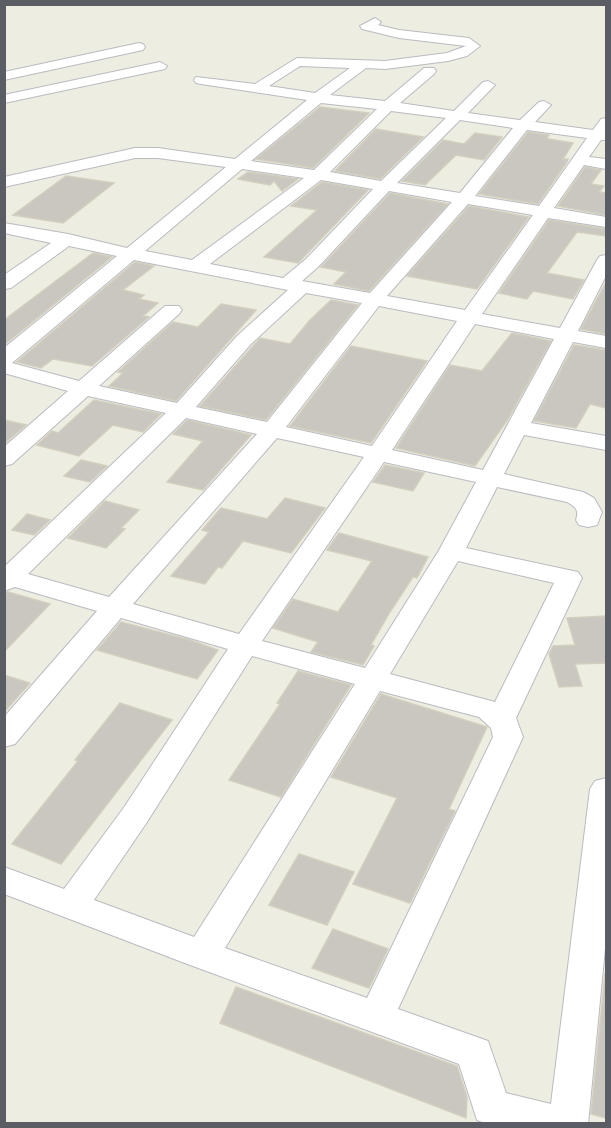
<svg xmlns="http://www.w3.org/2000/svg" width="611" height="1128" font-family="Karla,sans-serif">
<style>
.building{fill:#c9c7bf;stroke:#d3cfbf;stroke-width:1.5}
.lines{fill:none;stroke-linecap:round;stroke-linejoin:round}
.minor-casing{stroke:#b9bbc1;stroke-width:2}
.minor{fill:#fff;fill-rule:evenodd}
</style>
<rect width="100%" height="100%" fill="#eeede1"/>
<!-- building -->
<g class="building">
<polygon points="320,107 369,113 313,168 256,159"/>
<polygon points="376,129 423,137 380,179 335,171"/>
<polygon points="528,132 549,135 547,138 549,139 573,143 563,159 568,159 567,162 538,204 479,194"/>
<polygon points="475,133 502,137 484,160 456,155 425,185 402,181 443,140 464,144"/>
<polygon points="585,167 601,170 591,184 604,186 599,192 606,193 606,215 558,206"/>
<polygon points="248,172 298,179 282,191 274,181 270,185 238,179"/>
<polygon points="66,176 114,183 63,223 13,215"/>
<polygon points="322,182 368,190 298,263 264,257 317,210 291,206"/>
<polygon points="390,193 448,204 369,291 334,284 346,272 321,267"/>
<polygon points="469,206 529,217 477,289 407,276"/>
<polygon points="549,220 606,229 606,236 577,232 547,273 584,280 573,299 533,291 527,299 499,293"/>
<polygon points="93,253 112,257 4,345 4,320"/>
<polygon points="135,262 154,266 123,290 144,295 139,299 158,303 143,316 149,317 92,366 53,359 41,368 17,362"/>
<polygon points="605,284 606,284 606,334 581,329"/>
<polygon points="331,300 358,305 266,420 200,406 260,338 290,344 310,320"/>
<polygon points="221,304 256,310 176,401 109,386 123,373 118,372 173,322 198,327"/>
<polygon points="512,333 551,341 508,419 475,466 396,448 450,365 482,371"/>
<polygon points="574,345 606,350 606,408 590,404 576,428 534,421"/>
<polygon points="351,346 427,361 371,443 290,426"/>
<polygon points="94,400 161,414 143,432 113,425 79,456 37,445 52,431 58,433"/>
<polygon points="4,420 26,425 5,443 4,443"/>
<polygon points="187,420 251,435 203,490 167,482 203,441 173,434"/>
<polygon points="81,460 107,466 90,482 64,476"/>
<polygon points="385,465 424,473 413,491 373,482"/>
<polygon points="285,498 325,508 291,553 243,541 222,568 218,567 205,584 171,576 209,532 202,530 221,508 267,519"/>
<polygon points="105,501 139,510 121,528 125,529 106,548 68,538"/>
<polygon points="27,514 50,520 34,535 12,530"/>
<polygon points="339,533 428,557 417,578 413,577 390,612 371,645 374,646 363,665 311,652 318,642 273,628 293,599 338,612 345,602 372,561 327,550"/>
<polygon points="8,592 50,604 4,652 4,593"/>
<polygon points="606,616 606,663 575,664 582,686 559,687 549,654 553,646 575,645 567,618"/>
<polygon points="121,622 190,640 218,650 197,679 97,650"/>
<polygon points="298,671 351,685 281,797 229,780 280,704 277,703"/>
<polygon points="4,675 30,683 4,712"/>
<polygon points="381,694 487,727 449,809 455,811 410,903 353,884 397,798 331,777"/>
<polygon points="120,703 172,720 61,864 12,844 78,761 75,760"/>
<polygon points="299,854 354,872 327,925 269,905"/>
<polygon points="333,929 388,949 369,988 312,968"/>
<polygon points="605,974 606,974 606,1118 591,1114"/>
<polygon points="236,987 457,1066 467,1097 466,1118 220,1023"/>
</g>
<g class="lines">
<defs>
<g id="minor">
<path d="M375,18L381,22L378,25L399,30L469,38L480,46L467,56L448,61L385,69L366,68L330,95L385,101L424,68H434L436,71L434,74L400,103L454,111L483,82L488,81L495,85L468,113L520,120L539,102L544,101L551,105L535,122L593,130L601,119L606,118V140H601L589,157L606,159V169L584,165L554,208L606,217V227L548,218L482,314L560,328L597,260L600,256L606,255V276L578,331L606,336V348L573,342L531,423L606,436V450L524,435L504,474L583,492L594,498L602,512L597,525L588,527L579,525L576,520C579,510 576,507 567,502L497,487L466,548L578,572L582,578L516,718L523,737L398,1009L488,1041L506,1093L551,1104L590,789L595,781L606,778V938L588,1124H487L477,1120L459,1064L190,965L4,894V867L64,889L125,806L228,649L121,618L15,744L4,747V717L97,611L15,587L4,591V567L166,413L88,396L12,464L4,466V447L68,391L4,373V348L117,256L69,246L11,288L4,289V275L51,243L4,233V223L68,234L127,248L226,167L158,158H135L4,187V177L135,148H158L235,159L307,100L201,84L196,83L194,80L196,77L255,84L297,58L385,61L447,53L466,46L399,38L362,29L360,26ZM300,66L350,68L315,93L269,86ZM321,103L377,109L314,170L251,161ZM391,111L446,118L381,181L330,172ZM460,120L513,128L460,193L397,183ZM527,130L587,138L539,206L475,196ZM242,169L304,178L192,260L145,251ZM321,180L373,189L306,259L283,278L210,264ZM389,191L452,202L370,293L302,281L318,267ZM468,204L533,215L465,310L387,296ZM134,260L288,290L237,336L177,403L99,386L179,314L182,310L179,306H165L79,381L12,363ZM306,293L362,303L267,422L196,407L251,344ZM379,306L457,321L372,446L286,427ZM475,324L554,339L483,470L392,450ZM186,418L257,434L109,597L28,574ZM277,438L364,457L239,634L133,604ZM384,462L476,482L438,552L365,668L262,641ZM458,561L554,583L495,702L390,674ZM252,656L355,684L194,937L94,900L147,822ZM380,691L479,717L491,728L493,737L367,998L225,948Z"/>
<polygon points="139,43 143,44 145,47 143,50 4,80 4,72"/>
<polygon points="160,62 167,66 165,69 4,103 4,95"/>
</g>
</defs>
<!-- minor casing -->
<use href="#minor" class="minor-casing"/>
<!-- minor -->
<use href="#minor" class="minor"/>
</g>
<!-- border -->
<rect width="611" height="1128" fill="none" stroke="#5a5d63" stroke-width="12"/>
</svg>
